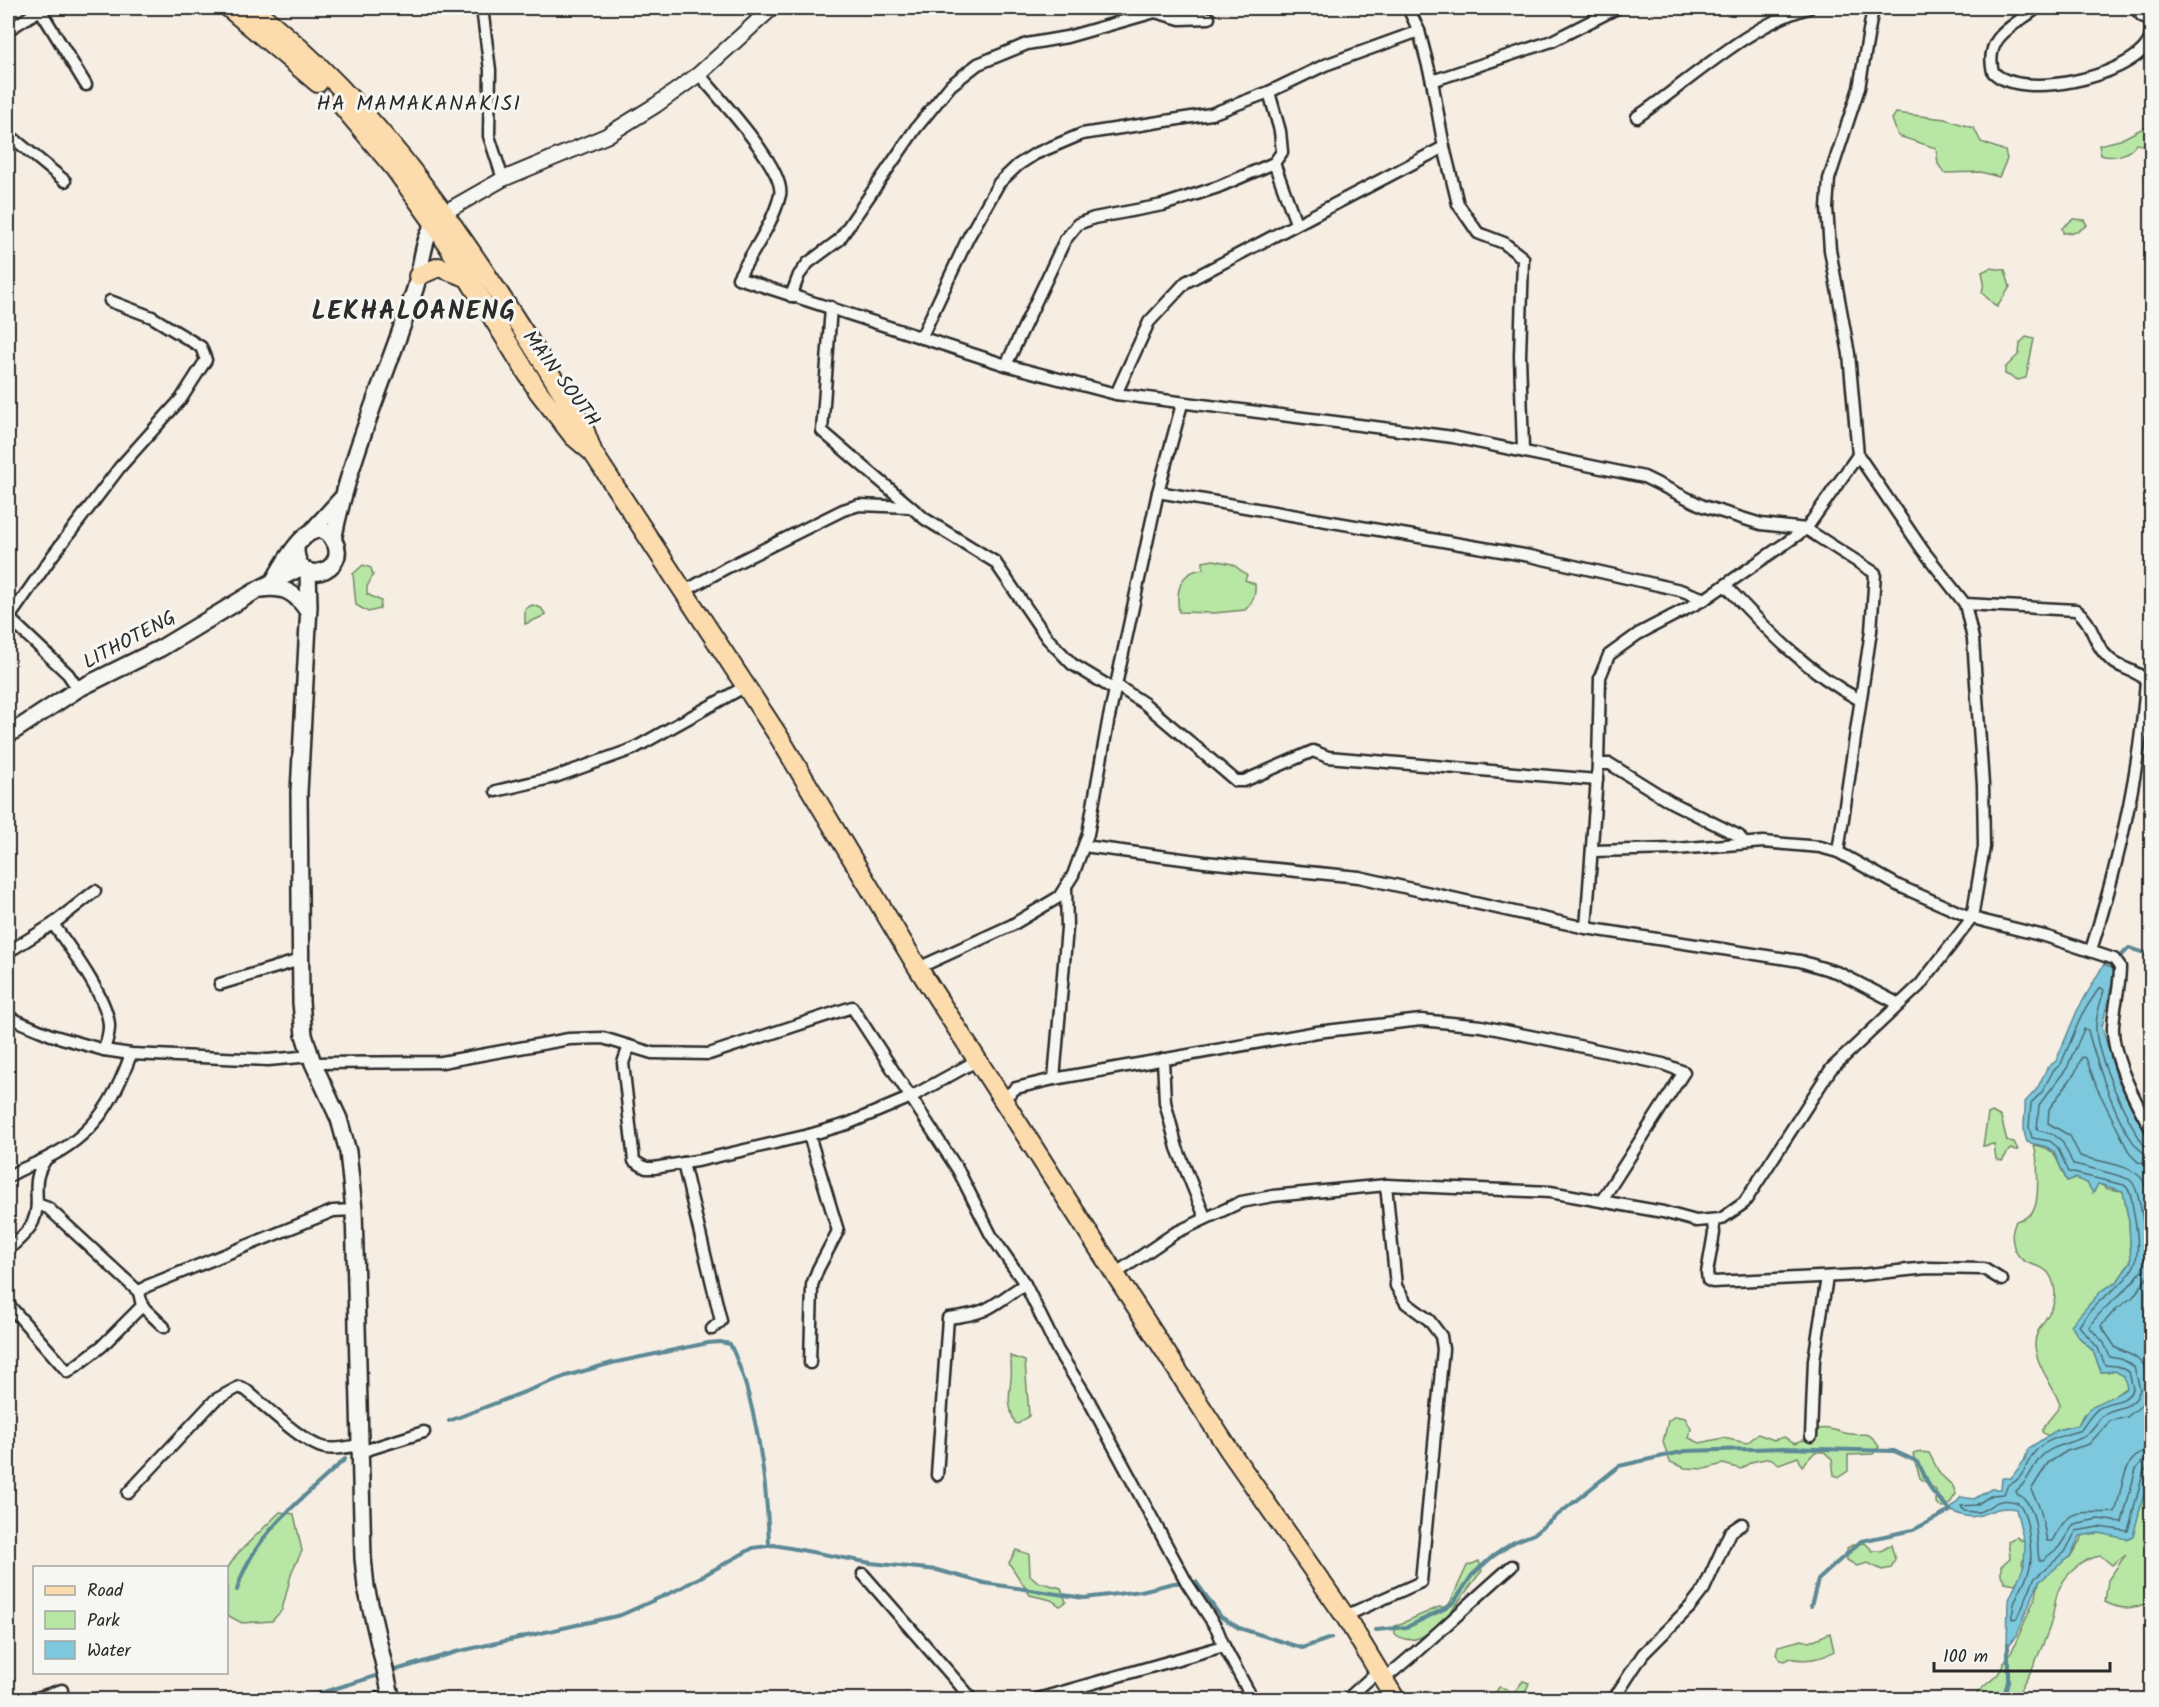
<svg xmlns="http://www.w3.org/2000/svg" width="2159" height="1707" font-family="Kalam,sans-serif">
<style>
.green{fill:#b8e6a4;stroke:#728868;stroke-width:1.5}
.water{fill:#7dc8dc;stroke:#5c8995;stroke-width:1.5}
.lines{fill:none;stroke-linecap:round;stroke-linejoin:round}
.shore{stroke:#4c6a72;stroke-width:1.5}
.stream{stroke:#5c8995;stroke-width:4}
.minor-casing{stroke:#2b2b2b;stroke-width:15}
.tertiary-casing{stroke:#2b2b2b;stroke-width:18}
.secondary-casing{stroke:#2b2b2b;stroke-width:20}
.primary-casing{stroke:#2b2b2b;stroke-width:22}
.minor{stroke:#f6f6f2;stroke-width:10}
.tertiary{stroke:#f6f6f2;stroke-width:14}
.secondary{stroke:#f6f6f2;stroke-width:15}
.primary{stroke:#fcdcac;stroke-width:18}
.labels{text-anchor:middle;stroke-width:6;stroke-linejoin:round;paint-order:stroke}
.street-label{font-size:20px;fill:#2b2b2b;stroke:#f6f6f2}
.neighbourhood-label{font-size:21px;letter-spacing:1.5px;fill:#2b2b2b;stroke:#f6f6f2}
.district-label{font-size:26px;font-weight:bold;letter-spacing:1.5px;fill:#2b2b2b;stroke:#f6f6f2}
</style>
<rect width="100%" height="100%" fill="#f6ede3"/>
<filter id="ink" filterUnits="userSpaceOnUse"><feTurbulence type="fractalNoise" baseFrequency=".0167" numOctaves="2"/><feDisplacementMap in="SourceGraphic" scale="12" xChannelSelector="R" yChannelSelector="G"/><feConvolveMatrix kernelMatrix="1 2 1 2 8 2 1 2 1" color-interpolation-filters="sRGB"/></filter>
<g filter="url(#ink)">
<!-- green -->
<g class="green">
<polygon points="1896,113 1945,119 1974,128 1981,142 2005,151 2007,159 1999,177 1981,172 1944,173 1938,164 1936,148 1898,136 1892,119"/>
<path d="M2151,124V135L2143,145L2136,144C2129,155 2113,159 2101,155L2099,145L2120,140Z"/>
<polygon points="2073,219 2084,220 2087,225 2077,232 2063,233 2062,228"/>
<polygon points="1990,268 2005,270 2010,287 1997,307 1982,293 1984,282 1982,272"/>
<polygon points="2026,337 2034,339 2026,378 2018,380 2005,374 2005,368 2019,354 2020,343"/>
<path d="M1214,560L1232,564L1247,575L1245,580L1255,584C1256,595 1253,602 1245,610L1214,613L1179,612C1176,593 1178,572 1203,569V562Z"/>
<polygon points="363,565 371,568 373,575 367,587 367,594 381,601 380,609 368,612 356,605 353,574"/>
<polygon points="532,605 541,608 546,615 525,624 525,609"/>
<polygon points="1992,1112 2001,1117 2007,1141 2014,1142 2018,1150 2010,1149 2002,1161 1996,1159 1994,1144 1983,1146 1988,1114"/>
<path d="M2034,1145C2059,1148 2056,1162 2067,1181L2075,1178L2087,1183L2094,1192L2098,1183L2108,1189L2123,1191L2129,1222L2131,1261L2117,1282L2101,1291L2077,1335L2093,1351L2101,1372L2115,1371L2125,1376L2127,1388L2083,1415L2078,1425L2057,1430L2048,1436L2042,1432C2045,1421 2055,1415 2060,1405C2054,1386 2036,1366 2035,1345C2034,1321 2066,1311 2051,1277C2043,1260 2022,1271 2014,1247C2011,1236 2012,1231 2016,1221C2023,1219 2029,1217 2033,1211C2040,1201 2038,1158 2034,1145Z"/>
<path d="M1010,1356L1025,1361L1029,1416L1018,1424L1015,1423C1002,1392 1016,1384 1010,1356Z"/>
<path d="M1675,1416L1685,1418L1691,1429L1689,1438L1700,1443L1723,1438L1747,1443L1758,1434L1774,1440L1784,1437L1795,1443L1803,1440L1811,1442L1819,1429C1833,1426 1839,1434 1852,1434C1867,1436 1868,1429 1879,1447L1873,1454L1848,1455V1471L1839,1477L1834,1475L1832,1459L1824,1452H1815L1802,1466L1798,1457L1779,1464L1770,1458L1751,1462L1741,1469L1723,1464L1705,1469L1685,1468L1670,1462L1663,1442L1668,1421Z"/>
<polygon points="1920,1452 1929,1453 1940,1474 1953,1486 1956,1494 1949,1505 1942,1508 1936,1503 1936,1490 1920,1478 1913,1454"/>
<path d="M2138,1491L2148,1493V1506L2152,1515L2151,1601C2135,1609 2122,1611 2105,1602L2108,1580L2126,1554L2112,1565L2101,1556C2084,1558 2066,1573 2059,1589C2054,1599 2054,1617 2049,1629C2040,1653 2029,1679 2014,1699L1973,1700C1977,1689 1990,1683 1998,1674C2003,1667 2004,1659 2011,1653L2036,1596L2039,1582L2055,1565L2070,1557L2084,1534Z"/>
<polygon points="280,1512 294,1514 302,1551 292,1571 282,1610 272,1621 242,1623 227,1615 227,1569 237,1554"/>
<polygon points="2016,1537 2028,1544 2028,1553 2022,1562 2025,1572 2015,1584 2005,1582 2001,1575 2001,1566 2010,1558 2008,1541"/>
<polygon points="1865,1543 1873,1551 1881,1551 1891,1545 1895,1559 1891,1568 1882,1570 1868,1563 1857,1566 1847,1560 1847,1548 1854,1544"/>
<polygon points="1016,1550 1029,1554 1030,1575 1038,1582 1061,1588 1066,1602 1060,1606 1051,1600 1030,1595 1009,1563"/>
<path d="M1479,1561L1482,1571C1465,1589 1427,1660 1395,1634V1626L1439,1607H1448L1467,1566Z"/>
<path d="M1830,1633L1834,1651C1823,1659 1804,1662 1791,1658L1785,1661L1780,1660L1776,1654L1778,1646L1802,1640L1809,1642Z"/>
<polygon points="1523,1681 1529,1683 1523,1699 1501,1699 1496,1692 1499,1687 1507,1689 1512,1695"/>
</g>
<!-- water -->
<path class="water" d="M2104,964L2115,970L2102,1027L2117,1078L2152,1147L2151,1467L2133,1536L2127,1539L2098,1533L2080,1536L2070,1556L2039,1582L2017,1634L2007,1648L2008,1602L2024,1566L2025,1546L2016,1509C1985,1503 1983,1528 1950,1510L1961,1497L1974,1499L1991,1489H2001L2002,1478H2011L2024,1461L2029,1448L2057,1430L2078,1425C2093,1397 2106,1404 2127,1388L2124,1376L2115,1371L2101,1372L2093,1351L2077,1335L2071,1325L2101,1291L2117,1282L2131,1261L2129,1222L2123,1191L2098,1184L2093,1193L2087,1183L2075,1178L2067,1181L2054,1152L2047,1147L2027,1142C2021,1128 2026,1117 2025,1102L2037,1089L2047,1068L2056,1061L2077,1011Z"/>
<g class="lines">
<!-- shore -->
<g class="shore">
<path d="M2152,1149L2145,1147C2128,1121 2095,1056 2096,1026C2096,1014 2101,1001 2104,990L2100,987L2082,1014L2061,1064L2053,1071L2042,1092L2031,1103L2029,1127L2032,1138L2050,1141L2057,1147L2069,1172L2124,1185C2132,1190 2132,1205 2134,1215C2150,1291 2110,1276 2079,1326L2098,1348L2105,1365L2117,1366L2129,1372L2133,1389C2124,1404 2115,1400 2104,1405C2093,1410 2087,1422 2081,1430C2066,1435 2044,1439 2034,1453C2025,1464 2024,1480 2008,1485L2004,1494L1992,1495L1976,1505L1961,1506L1964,1511C1968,1511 1974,1513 1978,1512C1991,1509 1995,1496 2016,1502C2028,1506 2033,1556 2030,1567C2026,1585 2010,1599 2013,1619L2018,1618L2034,1579L2065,1552L2076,1531L2098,1527L2128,1531L2144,1470L2152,1467"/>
<path d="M2152,1156C2125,1155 2094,1055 2088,1030L2084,1029L2067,1068L2039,1105L2037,1130L2053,1134L2062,1141L2073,1164C2080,1165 2126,1177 2130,1180C2142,1188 2149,1258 2142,1270C2128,1293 2103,1304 2089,1327L2104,1343L2110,1357L2121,1359L2134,1367L2140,1389C2135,1411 2115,1406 2105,1414C2097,1420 2094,1429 2086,1435C2078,1443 2052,1444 2041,1457C2031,1468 2030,1480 2016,1491L2017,1494C2039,1503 2036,1540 2039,1560H2043L2059,1547L2074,1524L2098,1519L2122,1522L2136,1469L2142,1462L2152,1460"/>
<path d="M2152,1166L2138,1162L2130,1154L2097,1088L2086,1058L2082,1057L2075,1073L2049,1109L2048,1123L2070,1136L2080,1156C2095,1161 2133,1165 2142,1179C2149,1189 2149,1205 2152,1217"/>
<path d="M2152,1271L2133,1297L2116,1309L2101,1326L2116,1348L2135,1357L2144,1365L2149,1384L2148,1396L2142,1405L2127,1417L2110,1421L2089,1444L2067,1451L2048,1463L2031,1490L2040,1508L2047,1541H2052C2072,1503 2079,1515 2115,1512C2123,1490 2121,1452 2152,1451"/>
</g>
<!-- stream -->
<g class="stream">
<polyline points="2121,956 2129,948 2145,953 2152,959"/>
<path d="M449,1421L566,1376L612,1363L708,1343L720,1342L730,1344C757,1400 767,1484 769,1545"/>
<path d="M237,1590C252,1534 305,1497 345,1459"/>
<polyline points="1811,1606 1818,1580 1861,1541 1913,1530 1950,1511"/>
<polyline points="1376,1630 1407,1627 1446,1608 1454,1602 1472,1575 1492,1557 1514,1542 1534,1534 1619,1466 1686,1451 1783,1448 1894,1451 1918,1462 1932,1491 1950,1510"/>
<polyline points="389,1672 456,1652 621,1615 679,1589 753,1548 774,1545 871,1563 937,1570 984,1583 1084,1598 1141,1591 1174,1583 1196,1582 1221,1617 1239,1628 1302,1648 1331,1638"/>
<polyline points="298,1700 382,1674"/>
<polyline points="2003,1700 2008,1681 2008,1644"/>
</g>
<defs>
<g id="minor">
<polyline points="39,8 86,85"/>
<polyline points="482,8 490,70 489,136 503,179"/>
<polyline points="753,8 760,18"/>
<polyline points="1408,8 1419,31 1432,81 1444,147 1458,204 1478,233 1504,243 1523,258 1520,356 1523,450"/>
<path d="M2037,8C2012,27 1984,37 1993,72C2021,101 2128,77 2148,43C2152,37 2151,27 2151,20"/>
<polyline points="2135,8 2142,16 2152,20"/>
<polyline points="8,30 40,10"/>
<path d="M699,74C717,96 786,169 780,195C773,224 752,252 738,278L1006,365L1116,394L1453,437L1644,477L1703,506L1761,524L1806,529L1875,573L1871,631L1838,852"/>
<polyline points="1432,81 1552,41 1617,8"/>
<path d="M1637,117C1689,82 1750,23 1809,8"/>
<polyline points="8,134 65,181"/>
<polyline points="1274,163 1296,223"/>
<polyline points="791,296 799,275 808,263 839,240 916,128 951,85 978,64 1027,44 1067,37 1155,12 1180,19 1209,18"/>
<polyline points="831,307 822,431 925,519 995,562 1047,638 1072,664 1115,690"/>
<polyline points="921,338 968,238 999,183 1018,165 1035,154 1082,134 1211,114 1269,92 1325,65 1419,31"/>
<polyline points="1006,365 1065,240 1078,224 1094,218 1163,205 1218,187 1274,163 1282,152 1280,131 1269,92"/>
<polyline points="1116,394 1149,322 1186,282 1444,147"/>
<polyline points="1158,492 1530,556 1680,590 1705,599"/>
<path d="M1726,586C1766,629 1807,672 1860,700"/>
<polyline points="683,592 726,568 843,510 859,505 910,507"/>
<path d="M1965,604L2076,610C2092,622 2092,638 2104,653C2117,670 2132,667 2146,680C2140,772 2119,862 2091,950"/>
<polyline points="8,617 68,674 78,689"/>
<polyline points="9,618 53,555 120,467 181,399 206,360 201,347 152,317 110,301"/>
<polyline points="1116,685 1145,704 1236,781 1244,781 1313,751 1328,757 1597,780"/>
<polyline points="1598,764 1610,764 1671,802 1739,836 1744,843"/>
<polyline points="496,791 555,777 633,749 746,686"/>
<polyline points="1084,846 1205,862 1359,877 1586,928 1800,961 1839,973 1899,1004"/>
<path d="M1592,851L1676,849L1763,842L1820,847L1838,852L1899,886L1972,918L2048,937L2114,959L2120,967C2120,987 2114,1007 2113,1027C2112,1057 2136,1104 2152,1130"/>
<path d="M53,924C68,945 110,1001 109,1027C109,1035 106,1043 104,1050"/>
<polyline points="1586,928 1598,764 1600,677 1609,655 1638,634 1705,599 1806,529 1858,455"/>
<polyline points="8,952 53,924 95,891"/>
<polyline points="918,968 1012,925 1059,897 1073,875 1088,834 1108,722 1158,492 1182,404"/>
<polyline points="220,984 300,960"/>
<polyline points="8,1017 51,1035 104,1050 131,1054 268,1060 311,1056"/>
<polyline points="629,1046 623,1063 634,1161 646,1168 654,1168 702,1160 809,1135 847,1124 909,1098 978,1060"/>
<polyline points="1163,1059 1165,1102 1177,1148 1205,1217"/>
<polyline points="313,1063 442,1062 569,1039 603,1038 652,1053 709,1054 852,1007 958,1170 991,1235 1025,1284 1058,1351 1087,1397 1187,1583 1217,1629 1224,1646"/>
<polyline points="1054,1079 1067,928 1066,888"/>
<polyline points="1003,1099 1016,1088 1054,1079 1317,1032 1421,1020 1481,1026 1560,1042 1663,1064 1684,1072 1602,1200"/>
<polyline points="809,1135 838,1231 818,1269 812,1285 810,1363"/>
<polyline points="683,1163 721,1321 712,1329"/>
<path d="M8,1177C19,1169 33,1165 45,1159C93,1136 114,1102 131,1054"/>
<polyline points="37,1204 48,1208 139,1292"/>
<polyline points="1713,1222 1714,1233 1707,1273 1708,1280 1713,1282 1860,1275 1927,1268 1984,1269 2002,1280"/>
<path d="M8,1250C16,1242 28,1233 33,1222C43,1199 28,1184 46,1159"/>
<polyline points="1115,1274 1175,1233 1241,1202 1273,1196 1386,1185 1550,1192 1663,1212 1696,1221 1721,1219 1744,1203 1831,1069 1920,985 1972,918 1984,847 1983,785 1973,639 1965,604 1922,549 1858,455 1849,354 1830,250 1827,208 1829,179 1859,88 1873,8"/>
<polyline points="8,1304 68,1372 102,1346 142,1306 139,1292 147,1286 333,1211 354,1210"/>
<polyline points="142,1306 164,1327"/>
<polyline points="1811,1436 1814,1360 1827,1277"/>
<polyline points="360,1452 424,1432"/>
<path d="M937,1475L948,1318C992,1313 990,1306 1025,1284"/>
<path d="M128,1493L215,1400L239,1387L246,1390C263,1404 305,1445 326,1448C336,1450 349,1447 359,1445"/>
<polyline points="863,1574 973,1700"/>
<polyline points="1345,1616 1421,1582 1443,1349 1441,1336 1429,1320 1406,1303 1396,1286 1386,1185"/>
<path d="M1384,1679C1429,1643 1469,1603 1512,1566"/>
<polyline points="31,1700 62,1690"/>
<polyline points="371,1700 391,1695"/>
<polyline points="1034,1700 1224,1646 1253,1700"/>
<polyline points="1346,1700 1378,1671"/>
<polyline points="1613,1700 1643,1654 1690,1607 1704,1589 1730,1532 1742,1524"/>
</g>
<polyline id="tertiary" points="445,212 503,179 606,136 656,105 699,74 772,8"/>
<g id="secondary">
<polyline points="311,532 341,499"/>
<path d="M333,540C350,454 388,372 415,289C423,265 421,236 440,217"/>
<polyline points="308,571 309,606 299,792 301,1002 304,1035 313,1063 339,1119 348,1152 354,1210 363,1558 366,1587 392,1700"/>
<path d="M274,580C283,565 313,506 334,541C351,571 294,591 296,546"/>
<path d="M262,589C285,586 296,593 308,612"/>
<polyline points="8,735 78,689 161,648 259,589 302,567"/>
</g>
<g id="primary">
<polyline points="229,8 318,83"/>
<path d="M252,8C395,118 488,275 583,426L593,453L779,737L918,968L1115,1274L1229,1450L1345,1616L1396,1700"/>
<polyline points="338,101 395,169 434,223 538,391 573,436 592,452"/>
<polyline points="418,276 439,267 469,278"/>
</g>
</defs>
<!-- minor casing -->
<use href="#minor" class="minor-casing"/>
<!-- tertiary casing -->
<use href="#tertiary" class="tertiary-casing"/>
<!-- secondary casing -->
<use href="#secondary" class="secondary-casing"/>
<!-- primary casing -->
<use href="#primary" class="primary-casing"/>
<!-- minor -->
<use href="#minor" class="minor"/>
<!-- tertiary -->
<use href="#tertiary" class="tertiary"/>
<!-- secondary -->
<use href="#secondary" class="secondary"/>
<!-- primary -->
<use href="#primary" class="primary"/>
</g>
</g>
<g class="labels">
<!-- street labels -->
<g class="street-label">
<text transform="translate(562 378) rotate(53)" y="7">MAIN SOUTH</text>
<text transform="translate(129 639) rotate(-28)" y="7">LITHOTENG</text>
</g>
<!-- neighbourhood labels -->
<g class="neighbourhood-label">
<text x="419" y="110">HA MAMAKANAKISI</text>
</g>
<!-- district labels -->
<g class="district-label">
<text x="414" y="319">LEKHALOANENG</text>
</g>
</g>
<!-- margin -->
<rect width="2159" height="1707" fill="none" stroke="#f6f6f2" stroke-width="30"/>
<rect x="15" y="15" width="2129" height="1677" fill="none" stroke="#2b2b2b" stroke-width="2" filter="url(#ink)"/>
<!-- legend -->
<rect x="33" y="1566" width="195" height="108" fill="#f6f6f2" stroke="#a5a5a2" stroke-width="1.5"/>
<rect x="45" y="1586" width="30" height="9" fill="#fcdcac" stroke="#a5a5a2" stroke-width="1.5"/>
<text x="87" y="1596" font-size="18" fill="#2b2b2b">Road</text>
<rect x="45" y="1611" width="30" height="18" fill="#b8e6a4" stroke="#a5a5a2" stroke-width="1.5"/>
<text x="87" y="1626" font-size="18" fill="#2b2b2b">Park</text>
<rect x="45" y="1641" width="30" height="18" fill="#7dc8dc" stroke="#a5a5a2" stroke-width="1.5"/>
<text x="87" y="1656" font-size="18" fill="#2b2b2b">Water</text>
<!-- scale -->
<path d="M1934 1662v9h176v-9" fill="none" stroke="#2b2b2b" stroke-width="3"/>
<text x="1943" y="1662" font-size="18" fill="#2b2b2b" stroke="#f6f6f2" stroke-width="4.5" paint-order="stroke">100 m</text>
</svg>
